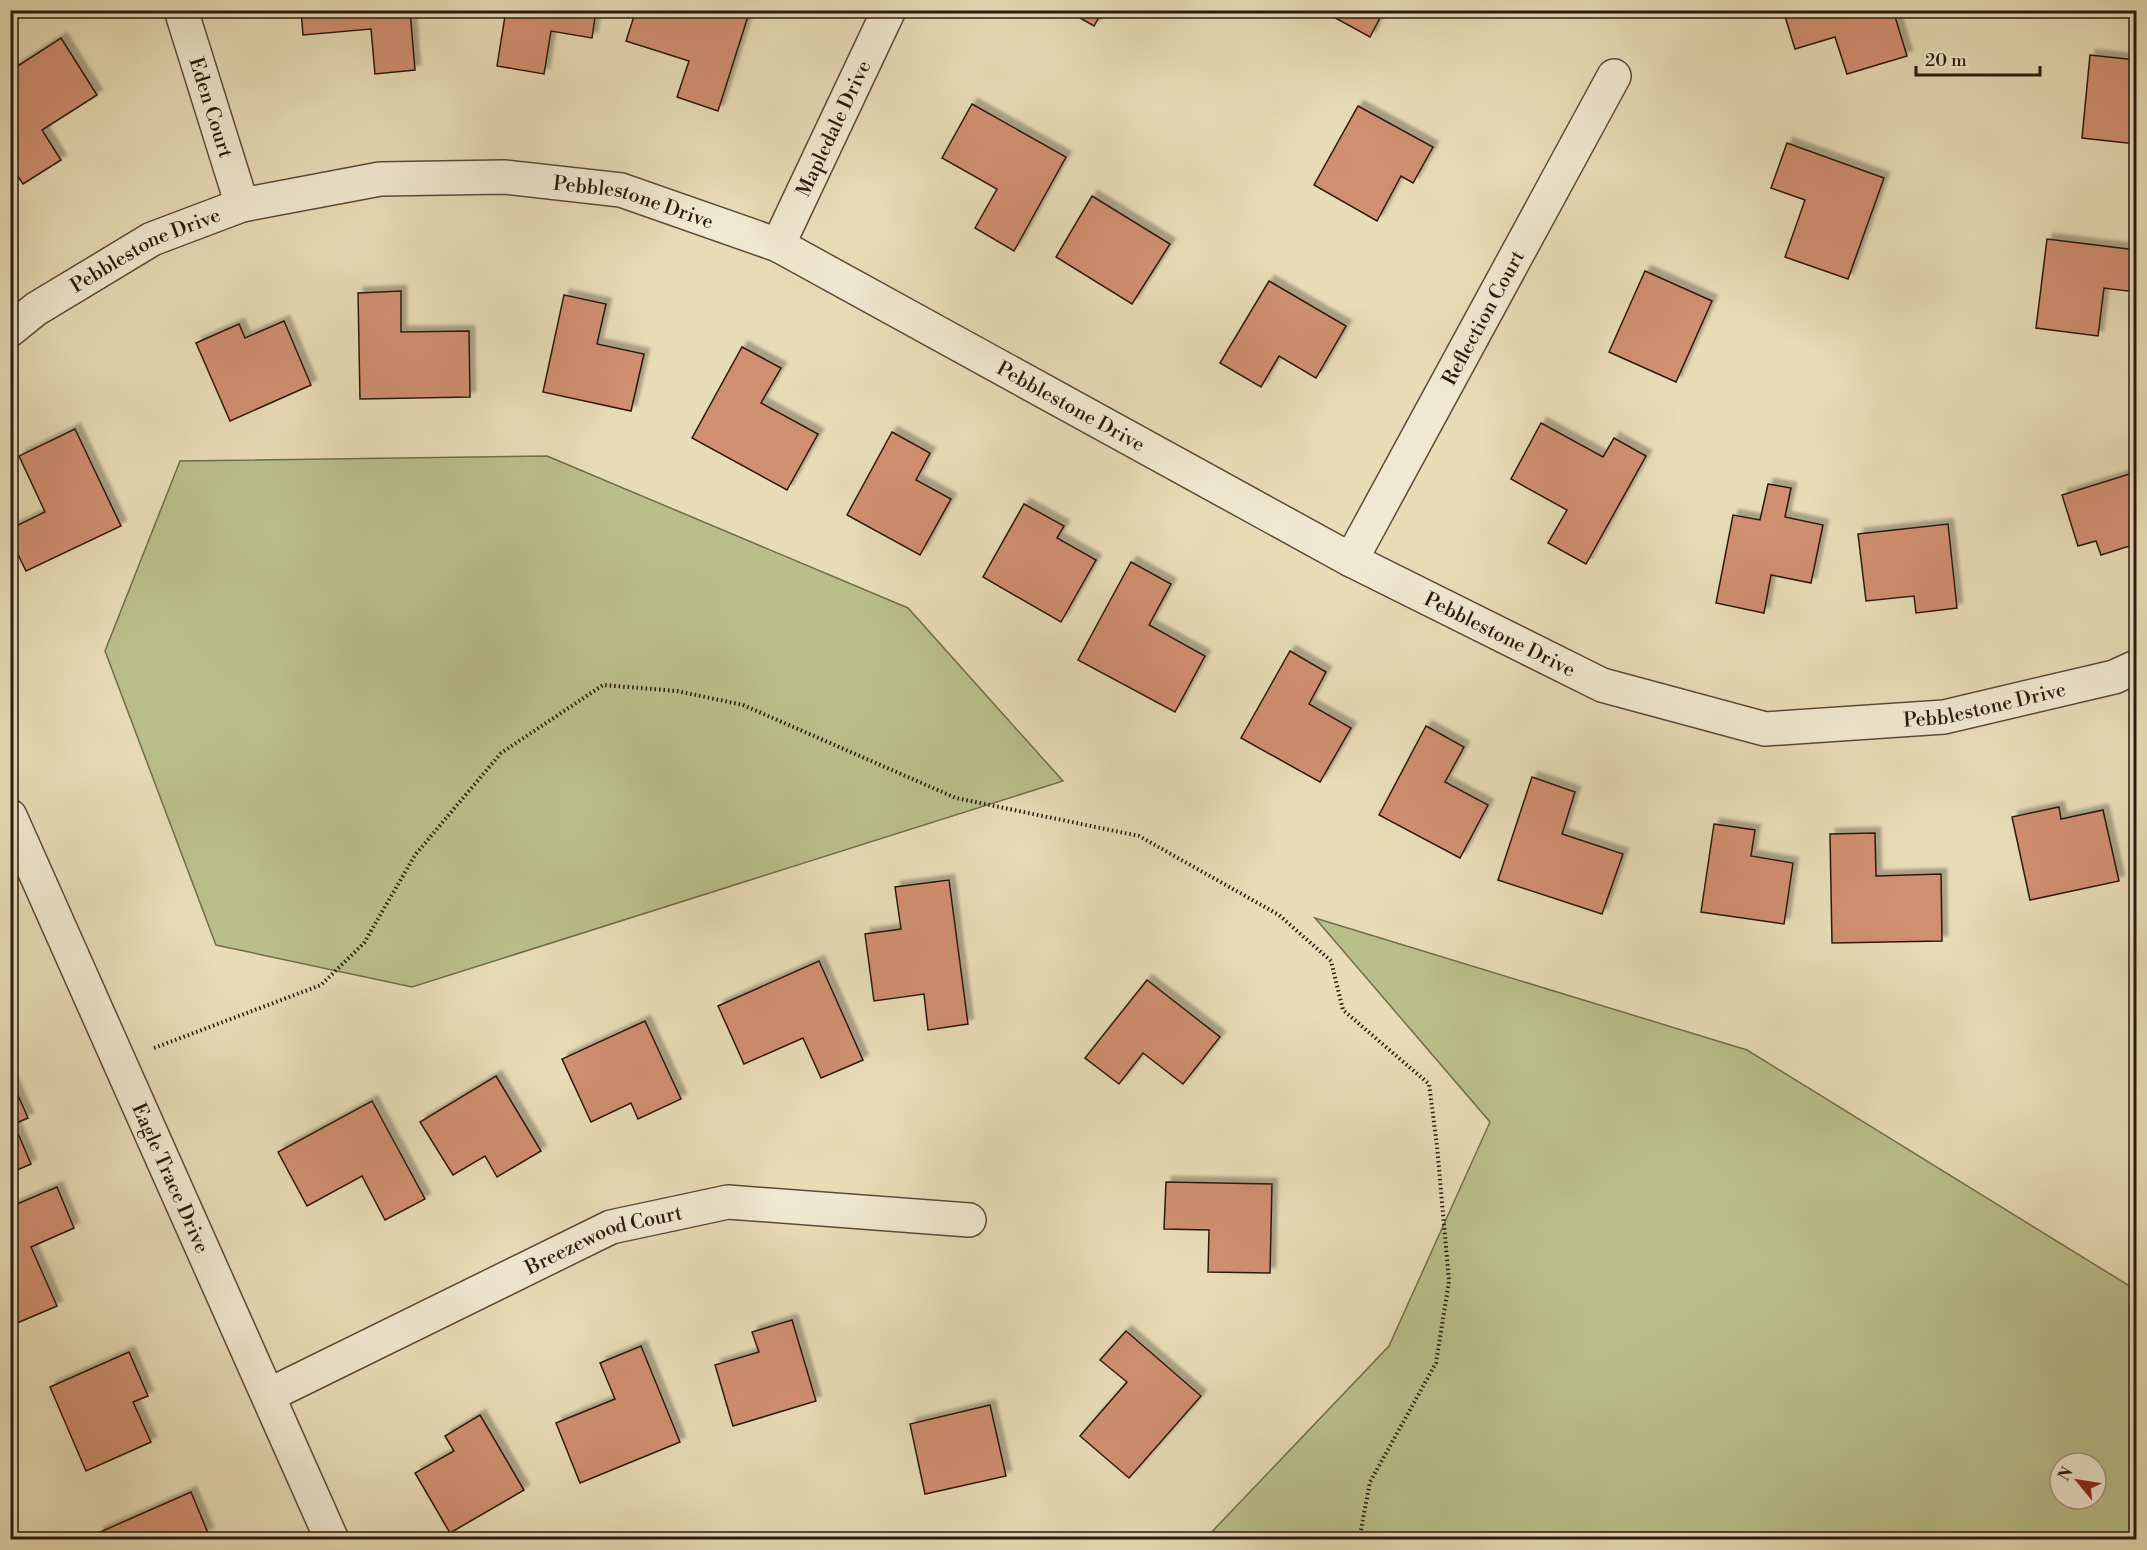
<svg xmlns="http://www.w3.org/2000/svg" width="2147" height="1550" font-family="'Libre Bodoni',serif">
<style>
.green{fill:#b9bf8b;stroke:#726c4d;stroke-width:1.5;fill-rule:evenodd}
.building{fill:#d08f71;stroke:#2c190f;stroke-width:1.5;filter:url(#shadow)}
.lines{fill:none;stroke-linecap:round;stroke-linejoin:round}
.minor-casing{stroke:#5b4a39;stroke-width:36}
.path{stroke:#2c190f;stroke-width:4;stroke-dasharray:1.5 3;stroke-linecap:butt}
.minor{stroke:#f0e8d0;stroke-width:33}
.labels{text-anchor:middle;stroke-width:5;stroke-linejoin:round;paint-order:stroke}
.street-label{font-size:20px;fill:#2c190f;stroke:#f0e8d0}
</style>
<defs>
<filter id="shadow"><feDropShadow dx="5.5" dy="-5.5" stdDeviation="1.5" flood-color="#0004"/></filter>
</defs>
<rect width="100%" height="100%" fill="#e8dcb6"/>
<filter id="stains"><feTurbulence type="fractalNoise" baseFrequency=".00333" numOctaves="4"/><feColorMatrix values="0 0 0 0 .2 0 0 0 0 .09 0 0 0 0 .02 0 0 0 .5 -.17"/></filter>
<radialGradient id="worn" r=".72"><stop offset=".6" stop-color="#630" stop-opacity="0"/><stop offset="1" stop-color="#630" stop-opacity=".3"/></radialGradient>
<!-- green -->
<g class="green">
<polygon points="547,456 908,608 1063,781 412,987 216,945 105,651 180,461"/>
<path d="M1315,918L1747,1050L2136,1290V1539H1205L1389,1346L1490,1122ZM2060,1463H2096V1499H2060Z"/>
</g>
<!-- building -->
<g class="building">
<polygon points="301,10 410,10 415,70 375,74 371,29 303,35"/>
<polygon points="506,10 596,10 592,38 551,31 544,74 497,66"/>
<polygon points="636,10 740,10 749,13 718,111 677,97 689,61 626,41"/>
<polygon points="1066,10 1103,10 1094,26"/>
<polygon points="1321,10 1384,10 1370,37"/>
<polygon points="1783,10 1893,10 1907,56 1847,74 1835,37 1795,49"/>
<polygon points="61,38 97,95 42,130 61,160 23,184 10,164 10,71"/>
<polygon points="2090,55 2136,60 2136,144 2082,138"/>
<polygon points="972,104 1066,157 1014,251 975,228 997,189 942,158"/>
<polygon points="1358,106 1433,147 1413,183 1401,176 1377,221 1314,185"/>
<polygon points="1787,143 1884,178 1848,279 1785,257 1805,200 1771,188"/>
<polygon points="1092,196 1170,244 1132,304 1056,257"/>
<polygon points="2047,239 2136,250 2136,292 2104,288 2098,336 2036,328"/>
<polygon points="1645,271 1712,301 1676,382 1609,352"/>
<polygon points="1269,281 1346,326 1316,378 1279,356 1261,387 1220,363"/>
<polygon points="401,291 401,332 469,331 470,397 360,399 358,293"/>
<polygon points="564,295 606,304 597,344 644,354 631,411 543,392"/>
<polygon points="284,321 311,385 230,421 196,343 239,324 245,338"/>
<polygon points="742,347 781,368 761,403 818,434 787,490 692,438"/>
<polygon points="1541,423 1603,457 1614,438 1646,456 1586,564 1548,543 1567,510 1511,479"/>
<polygon points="75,429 121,526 26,571 10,538 10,529 45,512 19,456"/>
<polygon points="892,432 930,453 916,480 951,499 920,555 847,515"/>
<polygon points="2136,472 2136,544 2101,555 2096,541 2078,546 2062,495"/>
<polygon points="1768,484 1791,488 1785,517 1823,525 1811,583 1771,575 1764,613 1716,603 1733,515 1760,520"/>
<polygon points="1024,504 1064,526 1057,538 1096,560 1061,622 983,577"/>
<polygon points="1948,524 1957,608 1916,613 1914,596 1866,601 1858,534"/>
<polygon points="1131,562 1171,584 1149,625 1205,656 1175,712 1078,660"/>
<polygon points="1290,651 1326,672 1309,704 1351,728 1320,782 1241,738"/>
<polygon points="1426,726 1464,747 1445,782 1488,805 1460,858 1379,815"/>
<polygon points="1532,777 1575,792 1562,834 1623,854 1602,914 1498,880"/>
<polygon points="2059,807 2061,819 2103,810 2119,881 2030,900 2012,817"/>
<polygon points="1714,824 1755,830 1751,856 1793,863 1784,924 1701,912"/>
<polygon points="1875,833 1876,876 1941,874 1942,941 1832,943 1830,834"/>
<polygon points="949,880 968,1024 928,1030 924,994 874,1001 865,934 901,929 895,887"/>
<polygon points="819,961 863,1060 821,1078 803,1038 744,1064 718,1006"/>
<polygon points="1147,980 1220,1037 1183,1084 1143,1053 1119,1084 1085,1058"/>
<polygon points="645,1021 681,1099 638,1119 631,1103 591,1122 562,1059"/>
<polygon points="496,1076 541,1151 497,1177 485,1156 453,1175 420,1122"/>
<polygon points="10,1077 28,1118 14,1124 31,1164 10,1173"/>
<polygon points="372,1101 425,1199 385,1220 362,1176 307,1206 278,1152"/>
<polygon points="1166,1182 1272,1184 1270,1273 1208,1272 1209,1230 1164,1229"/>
<polygon points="57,1187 74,1228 31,1247 57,1306 10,1326 10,1207"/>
<polygon points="792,1320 816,1401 733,1426 715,1365 759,1352 752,1332"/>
<polygon points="1126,1331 1201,1396 1129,1478 1080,1436 1127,1382 1100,1360"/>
<polygon points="641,1346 680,1442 580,1483 556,1423 615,1399 600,1363"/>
<polygon points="129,1352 148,1396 133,1402 151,1442 86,1471 50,1387"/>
<polygon points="990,1405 1006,1476 925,1494 910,1424"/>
<polygon points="480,1415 524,1490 450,1533 415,1473 454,1451 445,1436"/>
<polygon points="191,1492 208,1533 194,1540 101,1540 98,1533"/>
</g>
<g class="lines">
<defs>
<g id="minor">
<path id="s1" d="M181,10L242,205"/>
<path id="s2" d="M778,245L889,10"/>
<path id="s3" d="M10,330L36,309L152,239L242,205L380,179L504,177L621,190L778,245L1351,560L1602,685L1765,729L1944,717L2114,677L2136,667"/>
<path id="s4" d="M1351,560L1614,76"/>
<path id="s5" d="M10,816L332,1540"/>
<path id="s6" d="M269,1395L611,1227L728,1202L969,1220"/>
</g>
</defs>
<!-- minor casing -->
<use href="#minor" class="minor-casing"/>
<!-- path -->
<polyline class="path" points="154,1048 321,985 364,943 415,855 501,753 603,685 677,691 743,705 956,798 1139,836 1279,915 1331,961 1343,1010 1429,1084 1437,1146 1449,1281 1436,1363 1370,1482 1359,1540"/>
<!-- minor -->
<use href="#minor" class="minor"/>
</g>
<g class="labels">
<!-- street labels -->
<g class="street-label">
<text dy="7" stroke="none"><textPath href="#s1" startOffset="102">Eden Court</textPath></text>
<text dy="7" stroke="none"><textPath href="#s2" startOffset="129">Mapledale Drive</textPath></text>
<text dy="7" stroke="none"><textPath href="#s3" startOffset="662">Pebblestone Drive</textPath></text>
<text dy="7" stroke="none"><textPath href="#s3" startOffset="158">Pebblestone Drive</textPath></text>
<text dy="7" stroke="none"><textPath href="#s4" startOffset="276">Reflection Court</textPath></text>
<text dy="7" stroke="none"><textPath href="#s3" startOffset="1148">Pebblestone Drive</textPath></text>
<text dy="7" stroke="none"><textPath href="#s3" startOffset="1634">Pebblestone Drive</textPath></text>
<text dy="7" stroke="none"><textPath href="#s3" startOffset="2138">Pebblestone Drive</textPath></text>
<text dy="7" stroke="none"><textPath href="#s5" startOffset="396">Eagle Trace Drive</textPath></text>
<text dy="7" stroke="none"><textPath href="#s6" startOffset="370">Breezewood Court</textPath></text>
</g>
</g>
<!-- margin -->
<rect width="2147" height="1550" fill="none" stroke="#e8dcb6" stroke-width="36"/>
<rect x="12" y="12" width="2123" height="1526" fill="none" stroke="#2c190f" stroke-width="3"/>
<rect x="18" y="18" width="2111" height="1514" fill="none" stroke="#2c190f" stroke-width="1.5"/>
<!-- north arrow -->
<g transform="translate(2078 1481) rotate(300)"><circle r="28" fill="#f0e8d0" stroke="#a29583" stroke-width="1.5"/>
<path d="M0-4.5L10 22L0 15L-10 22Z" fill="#8f2418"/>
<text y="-9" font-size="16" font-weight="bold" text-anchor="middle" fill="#2c190f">N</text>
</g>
<!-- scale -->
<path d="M1916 66v9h124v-9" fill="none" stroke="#2c190f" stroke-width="3"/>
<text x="1925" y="66" font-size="18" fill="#2c190f" stroke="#f0e8d0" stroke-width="4.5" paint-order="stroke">20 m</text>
<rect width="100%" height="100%" filter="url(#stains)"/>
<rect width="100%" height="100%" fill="url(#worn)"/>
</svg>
